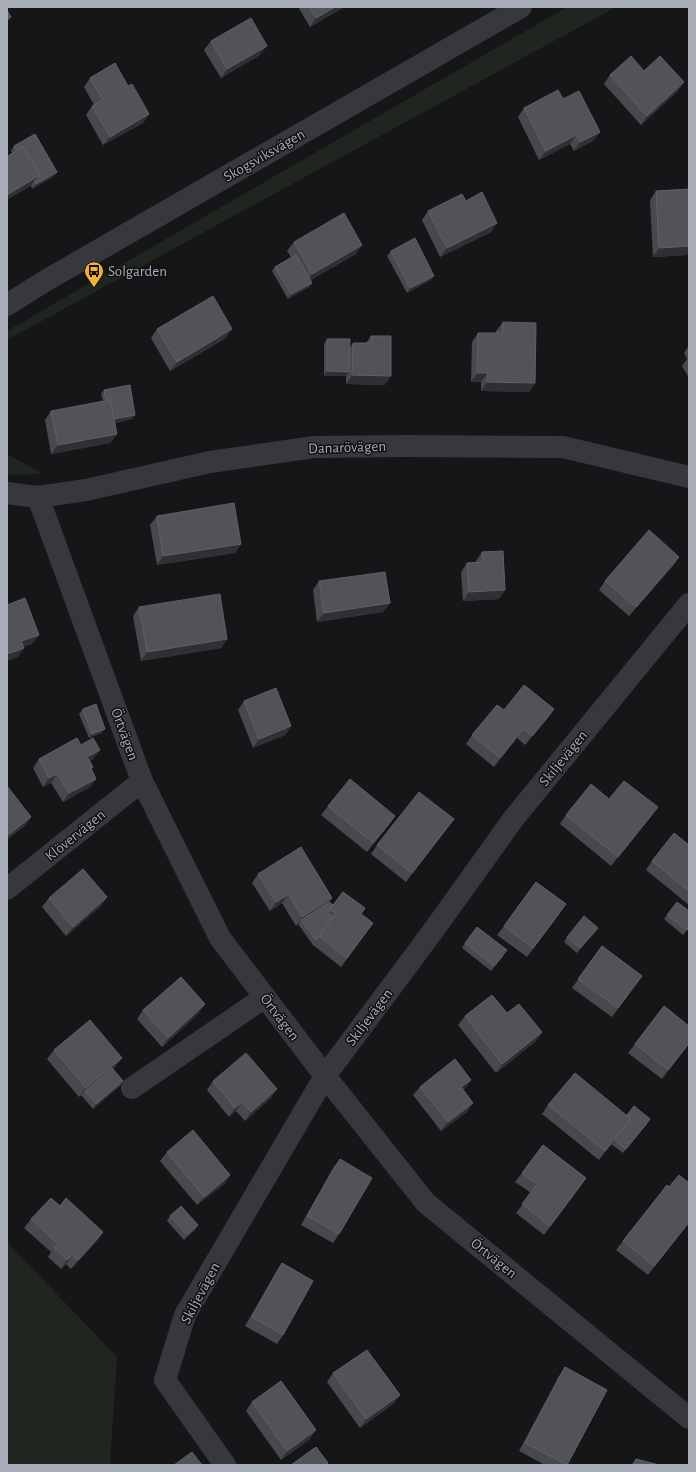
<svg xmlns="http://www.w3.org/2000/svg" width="696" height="1472" font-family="'Alegreya Sans',sans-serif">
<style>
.green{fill:#1e261f}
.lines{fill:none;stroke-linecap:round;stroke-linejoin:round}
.minor{stroke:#37383d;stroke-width:22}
.tertiary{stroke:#37383d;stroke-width:22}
.wall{fill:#47494d}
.shaded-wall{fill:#2f3033}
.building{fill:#525359;stroke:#5f6168}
.labels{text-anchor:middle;stroke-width:3;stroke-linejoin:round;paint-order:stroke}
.street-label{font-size:15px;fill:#a8adb8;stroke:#111113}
.poi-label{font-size:15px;fill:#a8adb8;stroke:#111113;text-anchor:start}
</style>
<rect width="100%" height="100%" fill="#161618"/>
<!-- green -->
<g class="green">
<polygon points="567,7 616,7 7,340 7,331"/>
<polygon points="7,454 43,474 7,475"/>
<polygon points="7,1242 117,1357 110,1465 7,1465"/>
</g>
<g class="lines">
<!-- minor -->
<g class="minor">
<polyline points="38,497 142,781 220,938 325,1076 426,1203 689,1418"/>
<polyline points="7,889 142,781"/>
<polyline points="132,1088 265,997"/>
<polyline points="225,1465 165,1380 185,1315 325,1076 433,931 514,818 689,604"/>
</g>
<!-- tertiary -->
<g class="tertiary">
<polyline points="7,305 45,281 521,7"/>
<polyline points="7,493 38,497 86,490 210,462 314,447 404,446 563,447 689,477"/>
</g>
</g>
<!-- wall -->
<g class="wall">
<polygon points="298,7 344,7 310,27"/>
<polygon points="211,41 260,55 221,78 204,50"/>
<polygon points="644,71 678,91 641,125 604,84 610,75"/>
<polygon points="90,78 128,86 149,114 143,123 103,145 86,115 92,106 94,105 84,87"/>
<polygon points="563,99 600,132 593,141 574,151 570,144 539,160 518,117 524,108"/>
<polygon points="14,146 57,172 53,177 32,189 31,186 8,156 12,153 11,151"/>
<polygon points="656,191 689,246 689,252 687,255 653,257 650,200"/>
<polygon points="466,201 497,223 491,232 440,257 422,220 428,211"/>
<polygon points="294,242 356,254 310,280 312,283 309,287 288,299 272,271 275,267 291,257 287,251"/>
<polygon points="391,251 431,280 407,293 387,256"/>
<polygon points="503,322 535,383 529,392 481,391 481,382 471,382 472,342 478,333 496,333 496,331"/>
<polygon points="157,329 226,338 170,371 151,338"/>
<polygon points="371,336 385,385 346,384 346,376 324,376 324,344 327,339 350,348 353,343 366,343"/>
<polygon points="689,345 689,378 682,366 687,359 684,353"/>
<polygon points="104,390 135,415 132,419 115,423 117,434 110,443 51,454 45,420 51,411 103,401 101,394"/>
<polygon points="157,516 241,544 235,553 157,565 150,525"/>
<polygon points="482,552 499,599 463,601 461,572 467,563 476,563 476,561"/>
<polygon points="679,557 673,566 629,616 599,590 605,581"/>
<polygon points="319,581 390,603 383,612 317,622 313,590"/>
<polygon points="139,607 227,639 221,648 141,661 133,616"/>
<polygon points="244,701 291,726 285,735 253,748 238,710"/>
<polygon points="83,709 102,733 89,738 79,714"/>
<polygon points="554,709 548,718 525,745 517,738 494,767 466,744 472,735 504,710"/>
<polygon points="81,745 100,750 93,759 90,761 93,767 91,769 96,779 90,787 63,802 51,783 43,787 33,768 39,759"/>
<polygon points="609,799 651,816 611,866 560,824 566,815"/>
<polygon points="328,806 395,816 389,825 367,852 321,815"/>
<polygon points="454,819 406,882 371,854 377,845"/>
<polygon points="689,845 689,905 646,870 652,861"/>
<polygon points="258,874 332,898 329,902 333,905 361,914 373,923 341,967 313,945 298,924 296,926 282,903 270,911 252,883"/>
<polygon points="107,897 101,906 66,936 42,907 49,898"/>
<polygon points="560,913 527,957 497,935 504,926"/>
<polygon points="667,915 689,928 683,935 664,919"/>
<polygon points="598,928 577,953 564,942 567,937"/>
<polygon points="465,943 504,955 491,971 462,948"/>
<polygon points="602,946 642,976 612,1017 572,988"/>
<polygon points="143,1010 199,1013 162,1047 137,1019"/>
<polygon points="507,1013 542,1032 536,1041 496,1073 458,1025 465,1016"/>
<polygon points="689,1026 689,1044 662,1079 628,1053 635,1044"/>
<polygon points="54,1050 115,1067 113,1069 120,1086 93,1109 81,1095 79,1097 47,1059"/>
<polygon points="213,1081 271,1098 245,1121 236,1111 229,1117 207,1090"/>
<polygon points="420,1087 465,1089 463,1090 467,1112 441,1131 413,1095"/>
<polygon points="548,1105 627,1115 647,1124 623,1153 611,1144 599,1160 542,1114"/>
<polygon points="167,1152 230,1175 224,1184 197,1205 160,1161"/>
<polygon points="340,1159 339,1234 333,1243 301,1225 333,1168"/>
<polygon points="522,1173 586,1178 544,1235 516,1213 531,1193 515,1182"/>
<polygon points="689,1183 689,1223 648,1275 616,1250 623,1241 669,1187"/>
<polygon points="60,1206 103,1232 97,1241 71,1269 66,1264 61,1269 48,1257 51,1252 24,1228 31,1219"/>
<polygon points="170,1216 198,1225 195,1230 184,1240 167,1221"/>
<polygon points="282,1263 283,1335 277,1344 245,1326 276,1272"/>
<polygon points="565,1367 607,1390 567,1465 545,1465 519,1451 559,1376"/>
<polygon points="333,1373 400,1395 393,1404 360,1428 327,1382"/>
<polygon points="252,1402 310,1439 281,1460 246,1411"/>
<polygon points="636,1459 659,1465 631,1465"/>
</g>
<!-- shaded-wall -->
<g class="shaded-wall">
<polygon points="335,7 344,7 310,27 316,18"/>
<polygon points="11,17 7,23 7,20"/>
<polygon points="267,46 260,55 221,78 227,69"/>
<polygon points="684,82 678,91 641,125 647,116"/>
<polygon points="149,114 143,123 103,145 110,137"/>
<polygon points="600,132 593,141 574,151 580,142"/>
<polygon points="576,135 570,144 539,160 546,151"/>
<polygon points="57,172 53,177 32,189 36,184"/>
<polygon points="40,175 35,182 34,181 31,186 7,200 7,195"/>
<polygon points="497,223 491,232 440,257 447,248"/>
<polygon points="362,245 356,254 306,283 312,274"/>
<polygon points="689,246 689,252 687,255 653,257 659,248"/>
<polygon points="434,276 431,280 407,293 410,288"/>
<polygon points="312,283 309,287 288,299 291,294"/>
<polygon points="232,329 226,338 170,371 177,362"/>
<polygon points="327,371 349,372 346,376 324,376"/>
<polygon points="477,373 488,373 481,382 471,382"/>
<polygon points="352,375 391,376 385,385 346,384"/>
<polygon points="487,382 535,383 529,392 481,391"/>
<polygon points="135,415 132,419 107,424 110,419"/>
<polygon points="117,434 110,443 51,454 58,445"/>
<polygon points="241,544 235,553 157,565 163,556"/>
<polygon points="679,557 673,566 629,616 636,607"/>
<polygon points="505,590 499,599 463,601 469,592"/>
<polygon points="390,603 383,612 317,622 324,613"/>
<polygon points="39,635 32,644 15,650 21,641"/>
<polygon points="227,639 221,648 141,661 147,652"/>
<polygon points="24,648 18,657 7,661 7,654"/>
<polygon points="554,709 548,718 525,745 532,736"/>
<polygon points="291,726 285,735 253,748 259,739"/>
<polygon points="105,729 102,733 89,738 92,734"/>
<polygon points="523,729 517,738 494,767 500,758"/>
<polygon points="100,750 93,759 81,766 87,757"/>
<polygon points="57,774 51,783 43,787 49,778"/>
<polygon points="96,779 90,787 63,802 69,793"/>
<polygon points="658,807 651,816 611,866 618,857"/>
<polygon points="395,816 389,825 367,852 373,843"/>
<polygon points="31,817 25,826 7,840 7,836"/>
<polygon points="454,819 447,828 406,882 412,873"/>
<polygon points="289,894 282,903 270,911 276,902"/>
<polygon points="107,897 101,906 66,936 73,927"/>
<polygon points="332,898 326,907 301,920 298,924 296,926 302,917"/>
<polygon points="598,928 595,932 577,953 580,948"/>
<polygon points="205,1004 199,1013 162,1047 168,1038"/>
<polygon points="542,1032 536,1041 496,1073 502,1064"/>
<polygon points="689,1043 689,1044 662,1079 668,1070"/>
<polygon points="122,1058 115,1067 86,1092 85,1091 79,1097 86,1088"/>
<polygon points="471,1080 465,1089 455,1096 461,1087"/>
<polygon points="123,1081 120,1086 93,1109 96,1104"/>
<polygon points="277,1089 271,1098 245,1121 251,1112"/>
<polygon points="242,1102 236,1111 229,1117 235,1108"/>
<polygon points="473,1103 467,1112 441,1131 448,1122"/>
<polygon points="631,1119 625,1128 599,1160 605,1151"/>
<polygon points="230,1175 224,1184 197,1205 204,1197"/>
<polygon points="586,1178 580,1187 544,1235 550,1226"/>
<polygon points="689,1222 689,1223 648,1275 654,1266"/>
<polygon points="198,1225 195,1230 184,1240 187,1235"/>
<polygon points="103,1232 97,1241 71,1269 78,1260"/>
<polygon points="72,1255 66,1264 61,1269 67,1260"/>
<polygon points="400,1395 393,1404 360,1428 366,1419"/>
<polygon points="316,1430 310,1439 281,1460 287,1451"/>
</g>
<!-- building -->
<g class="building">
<polygon points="309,7 335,7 316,18"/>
<polygon points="7,10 11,17 7,20"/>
<polygon points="251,18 267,46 227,69 211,41"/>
<polygon points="631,56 644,71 660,56 684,82 647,116 610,75"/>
<polygon points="115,63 128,86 132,84 149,114 110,137 92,106 103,100 90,78"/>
<polygon points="558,90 563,99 579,91 600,132 580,142 576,135 546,151 524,108"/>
<polygon points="35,134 57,172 36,184 34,181 37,180 40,175 23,147 17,151 14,146"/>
<polygon points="23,147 40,175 7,195 7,154 8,156"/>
<polygon points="689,189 689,246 659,248 656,191"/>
<polygon points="482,192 497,223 447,248 428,211 462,194 466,201"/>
<polygon points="344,213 362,245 312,274 294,242"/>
<polygon points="415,238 434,276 410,288 391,251"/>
<polygon points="296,255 312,283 291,294 275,267"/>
<polygon points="213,296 232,329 177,362 157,329"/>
<polygon points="503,322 536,323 535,383 487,382 488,373 477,373 478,333 502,333"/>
<polygon points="371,336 391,336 391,376 352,375 353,343 372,343"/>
<polygon points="327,339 350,339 349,372 327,371"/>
<polygon points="130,385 135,415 114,419 110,400 106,400 104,390"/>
<polygon points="110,400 117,434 58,445 51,411"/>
<polygon points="234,503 241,544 163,556 157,516"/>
<polygon points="649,530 679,557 636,607 605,581"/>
<polygon points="503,551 505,590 469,592 467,563 483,562 482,552"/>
<polygon points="385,572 390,603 324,613 319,581"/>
<polygon points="220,594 227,639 147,652 139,607"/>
<polygon points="25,598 39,635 21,641 24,648 7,654 7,605"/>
<polygon points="524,685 554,709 532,736 523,729 500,758 472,735 497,705 504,710"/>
<polygon points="276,688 291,726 259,739 244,701"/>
<polygon points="96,704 105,729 92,734 83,709"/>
<polygon points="77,738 81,745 93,738 100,750 87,757 93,767 91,768 96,779 69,793 57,774 49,778 39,759"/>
<polygon points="350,779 395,816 373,843 328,806"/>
<polygon points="624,781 658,807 618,857 566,815 591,784 609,799"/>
<polygon points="7,786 31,817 7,836"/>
<polygon points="419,792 454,819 412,873 377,845"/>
<polygon points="674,833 689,845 689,891 652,861"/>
<polygon points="301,847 332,898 302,917 289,894 276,902 258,874"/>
<polygon points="83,869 107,897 73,927 49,898"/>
<polygon points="536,882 566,904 533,948 504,926"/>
<polygon points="343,892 365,908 361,914 373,923 347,958 319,936 336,913 330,909"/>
<polygon points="329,902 333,905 327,913 333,917 316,940 301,920"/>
<polygon points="677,902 689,911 689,927 687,930 667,915"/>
<polygon points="584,916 598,928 580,948 567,937"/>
<polygon points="477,927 507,950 494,966 465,943"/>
<polygon points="602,946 642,976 618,1008 578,979"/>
<polygon points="181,977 205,1004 168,1038 143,1010"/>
<polygon points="492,995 507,1013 519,1004 542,1032 502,1064 465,1016"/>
<polygon points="664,1006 689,1026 689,1043 668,1070 635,1044"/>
<polygon points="90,1020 122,1058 86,1088 54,1050"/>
<polygon points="246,1053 277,1089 251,1112 242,1102 235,1108 213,1081"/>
<polygon points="455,1059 471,1080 461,1087 473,1103 448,1122 420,1087"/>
<polygon points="112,1068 123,1081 96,1104 85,1091"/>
<polygon points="575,1073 631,1119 605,1151 548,1105"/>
<polygon points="634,1106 650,1119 626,1149 614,1139 631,1119 627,1115"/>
<polygon points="193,1130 230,1175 204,1197 167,1152"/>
<polygon points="543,1145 586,1178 550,1226 522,1204 537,1184 522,1173"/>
<polygon points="340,1159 372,1178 339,1234 307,1216"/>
<polygon points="679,1175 689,1183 689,1222 654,1266 623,1241 667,1185 669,1187"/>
<polygon points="51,1198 60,1206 66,1198 103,1232 78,1260 72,1255 67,1260 54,1248 58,1244 31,1219"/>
<polygon points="181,1206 198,1225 187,1235 170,1216"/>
<polygon points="282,1263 313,1281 283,1335 252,1317"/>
<polygon points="367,1350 400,1395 366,1419 333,1373"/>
<polygon points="565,1367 607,1390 567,1465 525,1443"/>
<polygon points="281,1381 316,1430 287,1451 252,1402"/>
<polygon points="316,1447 328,1463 326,1465 291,1465"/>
<polygon points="192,1452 202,1465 174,1465"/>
<polygon points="636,1459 659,1465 634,1465"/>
</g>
<!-- icons -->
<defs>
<symbol id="bus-pin" viewBox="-11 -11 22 30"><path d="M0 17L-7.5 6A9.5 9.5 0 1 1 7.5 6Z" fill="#f2b134" stroke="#111113"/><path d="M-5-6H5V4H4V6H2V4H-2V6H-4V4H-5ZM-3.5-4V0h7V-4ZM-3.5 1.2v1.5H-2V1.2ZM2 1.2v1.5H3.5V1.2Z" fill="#111"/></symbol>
</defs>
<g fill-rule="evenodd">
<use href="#bus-pin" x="83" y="260" width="22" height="30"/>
</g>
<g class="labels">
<!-- street labels -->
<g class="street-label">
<text transform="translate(264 155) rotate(-30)" y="5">Skogsviksvägen</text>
<text transform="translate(347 447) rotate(-2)" y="5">Danarövägen</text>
<text transform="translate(125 734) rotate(70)" y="5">Örtvägen</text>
<text transform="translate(563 758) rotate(-51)" y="5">Skiljevägen</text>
<text transform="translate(75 835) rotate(-39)" y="5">Klövervägen</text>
<text transform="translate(280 1017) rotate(53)" y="5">Örtvägen</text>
<text transform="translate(369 1017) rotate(-53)" y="5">Skiljevägen</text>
<text transform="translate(494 1258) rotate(39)" y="5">Örtvägen</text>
<text transform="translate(200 1293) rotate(-62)" y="5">Skiljevägen</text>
</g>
<!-- poi labels -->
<g class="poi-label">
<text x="108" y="276">Solgarden</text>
</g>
</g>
<!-- border -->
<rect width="696" height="1472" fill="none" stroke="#a8adb8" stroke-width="16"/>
</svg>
